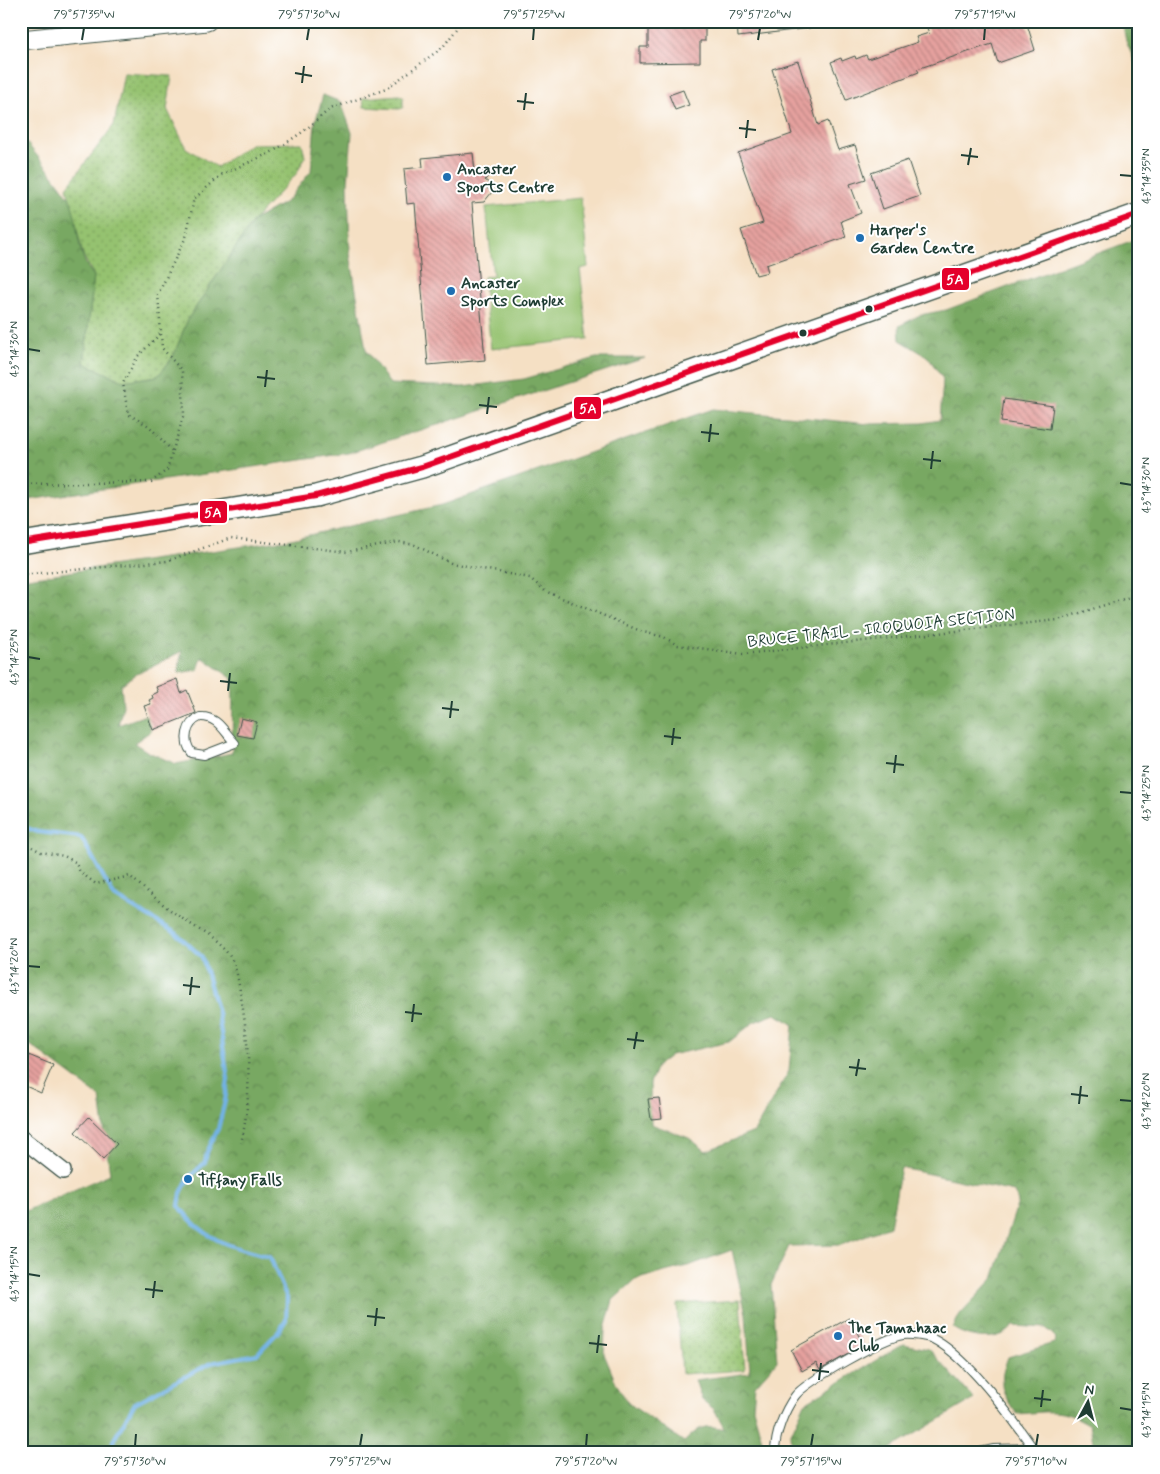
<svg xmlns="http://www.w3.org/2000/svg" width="1160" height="1474" font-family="Mynerve,sans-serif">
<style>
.grass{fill:url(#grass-dots);stroke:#5a8052}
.forest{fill:url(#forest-crowns);stroke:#4c724b;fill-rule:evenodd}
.pitch{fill:#95c270;stroke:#5a8052}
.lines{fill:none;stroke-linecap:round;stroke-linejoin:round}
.stream{stroke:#72b2e6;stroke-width:4}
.building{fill:url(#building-back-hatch)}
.service-casing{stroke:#3f554a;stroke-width:10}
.minor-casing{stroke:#3f554a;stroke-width:18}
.tertiary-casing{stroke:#3f554a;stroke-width:21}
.secondary-casing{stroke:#3f554a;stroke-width:24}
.path{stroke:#3f554a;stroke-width:2.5;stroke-dasharray:1 4;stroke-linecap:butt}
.service{stroke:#fff;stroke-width:8}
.minor{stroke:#fff;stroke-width:15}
.tertiary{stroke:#fff;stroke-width:19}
.secondary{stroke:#fff;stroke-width:21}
.bus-1-casing{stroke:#fff;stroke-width:10}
.bus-1{stroke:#e4002b;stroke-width:6}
.ticks{fill:none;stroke:#1f3d34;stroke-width:2}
.poi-dot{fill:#1f6fb2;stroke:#fff;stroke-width:2}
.bus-dot{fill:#1f3d34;stroke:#fff;stroke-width:2}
.labels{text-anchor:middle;stroke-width:4;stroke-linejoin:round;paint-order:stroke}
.poi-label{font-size:16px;font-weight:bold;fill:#1f3d34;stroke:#fff;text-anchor:start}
.street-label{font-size:16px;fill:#1f3d34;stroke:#fff}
.line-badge{stroke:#fff;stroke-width:2}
.badge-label{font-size:14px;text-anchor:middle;font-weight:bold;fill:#fff}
.neatline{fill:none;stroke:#1f3d34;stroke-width:2}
.ticks-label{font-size:12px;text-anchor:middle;fill:#1f3d34}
</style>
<defs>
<pattern id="grass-dots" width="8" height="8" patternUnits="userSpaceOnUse" patternTransform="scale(1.25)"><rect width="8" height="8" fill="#95c270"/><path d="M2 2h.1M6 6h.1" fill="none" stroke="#799f5d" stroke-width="1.8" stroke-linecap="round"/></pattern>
<pattern id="forest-crowns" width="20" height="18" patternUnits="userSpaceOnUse" patternTransform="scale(1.25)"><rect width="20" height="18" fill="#78a862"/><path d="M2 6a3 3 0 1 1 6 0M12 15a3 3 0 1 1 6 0" fill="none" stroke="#628a52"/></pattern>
<pattern id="building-back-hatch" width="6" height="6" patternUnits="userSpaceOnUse" patternTransform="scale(1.25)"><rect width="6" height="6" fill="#e6a19f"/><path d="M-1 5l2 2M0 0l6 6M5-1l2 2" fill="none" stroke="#ba8482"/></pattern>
</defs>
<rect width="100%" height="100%" fill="#fff"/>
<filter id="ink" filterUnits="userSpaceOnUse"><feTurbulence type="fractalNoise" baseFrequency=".02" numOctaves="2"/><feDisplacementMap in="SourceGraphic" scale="10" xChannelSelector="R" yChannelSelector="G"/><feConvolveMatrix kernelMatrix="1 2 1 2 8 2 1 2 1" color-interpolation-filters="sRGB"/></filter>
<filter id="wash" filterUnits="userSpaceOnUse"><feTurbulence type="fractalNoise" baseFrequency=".0096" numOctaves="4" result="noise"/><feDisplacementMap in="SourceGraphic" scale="20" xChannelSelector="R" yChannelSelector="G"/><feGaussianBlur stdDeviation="1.12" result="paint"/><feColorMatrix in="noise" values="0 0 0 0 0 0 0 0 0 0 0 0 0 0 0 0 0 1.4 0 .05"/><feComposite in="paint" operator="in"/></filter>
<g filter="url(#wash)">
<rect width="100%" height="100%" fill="#f5e0c4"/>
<!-- grass -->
<g class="grass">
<polygon points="124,73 172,76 167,109 186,148 217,167 251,144 302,143 305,157 297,173 254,220 188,319 173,357 158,376 123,381 84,363 94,276 83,255 67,187 114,125"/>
<polygon points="399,95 403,97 403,108 399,109 364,107 363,98"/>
<polygon points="740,1300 745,1370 682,1374 677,1304"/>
</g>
<!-- forest -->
<g class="forest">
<polygon points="1122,21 1139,21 1139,72 1126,41"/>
<path d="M323,95L341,102L352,133L348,183L350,254L366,350L390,384L463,387L524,379L596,358H645L349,453L21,501V136C32,150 66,189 71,202C80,227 75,254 94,276L84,363L123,381L158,376L173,357L188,319L254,220L287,201L311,171L315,123Z"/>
<path d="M1139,238V1453H1095L1090,1425C1061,1407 1049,1412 1017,1414C1000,1391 998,1384 1008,1357L1054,1343L1056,1338L1046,1328L1013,1326C1002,1343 968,1339 953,1328L960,1314L993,1279L1018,1202L1014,1192L901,1168L890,1226L841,1245L789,1246L771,1285L777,1361L755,1386L753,1408L764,1447L761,1453H21V1213L110,1174L100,1097L21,1038V579L287,540L442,505L713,409L869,424L922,423L940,420L943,379L928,357L900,340L899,326L920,315L946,310ZM182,651L178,673L198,670L202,657L233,679L232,753L176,764L148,752L134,743L151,731L146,715L118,725L123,706L121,685L135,675ZM775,1014L793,1024L789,1071L754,1132L706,1151L689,1138L651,1124L650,1083L657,1066L671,1055L729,1042L754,1022ZM732,1250L746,1314L750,1373L695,1380L702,1400L714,1409L725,1429C702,1424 700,1427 684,1442L628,1403L616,1383L604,1354L605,1329L613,1300L635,1280L691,1265Z"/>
<polygon points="903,1344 929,1349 974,1399 883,1453 793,1453 790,1436 805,1403"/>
</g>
<!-- pitch -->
<polygon class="pitch" points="581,198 588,267 580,269 588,339 491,349 483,277 493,276 486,207"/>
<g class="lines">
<!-- stream -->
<path class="stream" d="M21,826L38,832L81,837L114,896L176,933L202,957L218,1013L228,1079L225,1101L218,1129L207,1152L205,1162L188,1179L181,1193L179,1206C204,1241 231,1247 270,1257L287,1298L286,1320L279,1331L257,1354L211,1363L135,1403L113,1441L115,1453"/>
</g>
<g id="blocks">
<!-- building -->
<g class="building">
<polygon points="737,21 810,21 810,28 738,37"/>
<polygon points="924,21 1026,21 1035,50 998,63 992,44 917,69 919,72 846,100 831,62 841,58 842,61 855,56 856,59 866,55 868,59 918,42 916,37 929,33"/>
<polygon points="648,27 705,27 705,41 700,41 700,62 640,63 640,47 648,47"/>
<polygon points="798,61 818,125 828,121 838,150 855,145 866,179 850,184 861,213 841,221 846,237 766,265 768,272 756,275 741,230 763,223 738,153 792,134 772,69"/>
<polygon points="683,90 689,105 675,110 669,95"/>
<polygon points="473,153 475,172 494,170 485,180 490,184 487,188 492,192 484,202 472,203 485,360 428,365 415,203 407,204 404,169 423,167 422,158"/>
<polygon points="908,160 920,196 883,209 871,173"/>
<polygon points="1004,399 1053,406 1050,429 1001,422"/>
<polygon points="177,679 181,693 187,690 196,713 153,730 144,706 151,704 149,700 153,698 152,695 158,692 156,687"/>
<polygon points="241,718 257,722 253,738 237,735"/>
<polygon points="21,1052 53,1065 41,1093 21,1084"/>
<polygon points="659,1098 662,1118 651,1119 648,1099"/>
<polygon points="89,1117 117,1144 103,1159 75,1132"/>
<polygon points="849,1318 864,1345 820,1370 816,1363 802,1371 791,1350"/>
</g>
</g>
</g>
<g filter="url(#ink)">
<use href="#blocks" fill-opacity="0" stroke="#3f554a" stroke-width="1"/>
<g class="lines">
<defs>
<g id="service">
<path d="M200,717C218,716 224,732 235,743L204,755L192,753C182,741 186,723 200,717Z"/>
<path d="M775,1453C775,1434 784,1411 795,1396C805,1382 885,1337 903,1335C910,1334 926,1336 933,1339C968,1357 1010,1415 1033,1448"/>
<polyline points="975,1453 994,1449 1033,1448"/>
</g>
<polyline id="minor" points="21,1138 63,1171"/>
<polyline id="tertiary" points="21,40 207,21"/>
<polyline id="secondary" points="21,543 316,496 422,467 1139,214"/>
</defs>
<!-- service casing -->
<use href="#service" class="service-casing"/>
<!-- minor casing -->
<use href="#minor" class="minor-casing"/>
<!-- tertiary casing -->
<use href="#tertiary" class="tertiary-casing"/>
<!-- secondary casing -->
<use href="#secondary" class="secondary-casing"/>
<!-- path -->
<g class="path">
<polyline points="160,334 138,356 123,383 128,414 149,426 173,452"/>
<polyline points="21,484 151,482 167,470 184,414 182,371 162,348 158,294 186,237 194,199 221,175 274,151 304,131 330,109 386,89 443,47 463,21"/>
<polyline points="21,575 167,561 231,538 347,552 399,542 415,545 451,563 530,578 545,591 643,632 664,637 677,645 743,654 1058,620 1139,594"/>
<path d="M21,804L26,811L23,842L41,852L64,856L75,862L80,872L96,884L130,876C145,890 161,903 177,915C194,927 216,938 229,955C236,965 238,979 240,991C249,1042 253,1092 241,1143"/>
</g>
<!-- service -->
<use href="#service" class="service"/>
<!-- minor -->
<use href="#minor" class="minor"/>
<!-- tertiary -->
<use href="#tertiary" class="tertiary"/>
<!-- secondary -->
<use href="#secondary" class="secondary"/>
<defs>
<polyline id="bus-1" points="21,543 316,496 422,467 1139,214"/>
</defs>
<!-- bus-1 casing -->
<use href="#bus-1" class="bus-1-casing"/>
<!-- bus-1 -->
<use href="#bus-1" class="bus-1"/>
</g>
</g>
<!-- ticks -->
<path class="ticks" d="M82,40L84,28M307,40L309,28M533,40L534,28M758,40L760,28M984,40L985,28M295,73L312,76M302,83L304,66M517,101L534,103M524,110L526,93M739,128L756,130M746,138L748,120M961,155L978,157M968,165L971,148M1120,175L1132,176M28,349L40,351M257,377L275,379M265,387L267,370M479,405L497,407M487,414L489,397M701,432L719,434M709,442L711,424M923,459L941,461M931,469L933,451M1120,483L1132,485M28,657L40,659M220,681L237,683M228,691L230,673M442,708L459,710M450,718L452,701M664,736L681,738M672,745L674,728M886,763L904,765M894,773L896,755M1120,792L1132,793M28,966L40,967M183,985L200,987M190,995L192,977M405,1012L422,1014M412,1022L414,1004M627,1039L644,1041M634,1049L637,1032M849,1067L866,1069M856,1076L859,1059M1071,1094L1088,1096M1120,1100L1132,1101M1079,1104L1081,1086M28,1274L40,1276M145,1289L163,1291M153,1298L155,1281M367,1316L385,1318M375,1326L377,1308M589,1343L607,1345M597,1353L599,1335M812,1370L829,1372M819,1380L821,1363M1034,1398L1051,1400M1041,1407L1043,1390M1120,1408L1132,1410M135,1446L136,1434M360,1446L362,1434M586,1446L587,1434M811,1446L813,1434M1036,1446L1038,1434"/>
<!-- markers -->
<g class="poi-dot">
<circle cx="447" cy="177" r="5"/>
<circle cx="860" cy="238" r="5"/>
<circle cx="451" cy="291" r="5"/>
<circle cx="188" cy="1179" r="5"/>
<circle cx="838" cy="1336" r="5"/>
</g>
<g class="bus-dot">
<circle cx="869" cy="309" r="4.5"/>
<circle cx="803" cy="333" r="4.5"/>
</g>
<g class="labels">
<!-- poi labels -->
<g class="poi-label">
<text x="457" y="174">Ancaster<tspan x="457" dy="18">Sports Centre</tspan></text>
<text x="870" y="235">Harper's<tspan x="870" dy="18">Garden Centre</tspan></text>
<text x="461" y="288">Ancaster<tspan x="461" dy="18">Sports Complex</tspan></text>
<text x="198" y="1185">Tiffany Falls</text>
<text x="848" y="1333">The Tamahaac<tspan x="848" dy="18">Club</tspan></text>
</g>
<!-- street labels -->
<g class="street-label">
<text transform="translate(881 627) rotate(-6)" y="6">BRUCE TRAIL - IROQUOIA SECTION</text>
</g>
</g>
<g class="line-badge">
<rect x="941" y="267" width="29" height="24" rx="5" fill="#e4002b"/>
<rect x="573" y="396" width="29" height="24" rx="5" fill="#e4002b"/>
<rect x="199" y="500" width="29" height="24" rx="5" fill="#e4002b"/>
</g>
<g class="badge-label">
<text x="955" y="284">5A</text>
<text x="588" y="413">5A</text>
<text x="213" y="517">5A</text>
</g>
<!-- margin -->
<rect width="1160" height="1474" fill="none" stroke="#fff" stroke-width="55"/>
<!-- north arrow -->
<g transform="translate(1088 1402) rotate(7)" stroke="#ffffff" stroke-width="4" paint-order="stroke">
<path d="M0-4L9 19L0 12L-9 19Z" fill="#1f3d34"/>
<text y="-8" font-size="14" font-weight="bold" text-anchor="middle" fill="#1f3d34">N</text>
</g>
<rect x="28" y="28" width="1104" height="1418" class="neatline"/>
<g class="ticks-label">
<text x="84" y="18">79°57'35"W</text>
<text x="309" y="18">79°57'30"W</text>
<text x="534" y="18">79°57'25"W</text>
<text x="760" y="18">79°57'20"W</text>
<text x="985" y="18">79°57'15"W</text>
<text transform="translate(1146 176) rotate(-90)" y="4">43°14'35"N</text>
<text transform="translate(14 349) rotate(-90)" y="4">43°14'30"N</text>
<text transform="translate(1146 485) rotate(-90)" y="4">43°14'30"N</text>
<text transform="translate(14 657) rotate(-90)" y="4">43°14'25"N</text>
<text transform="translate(1146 793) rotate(-90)" y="4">43°14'25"N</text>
<text transform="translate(14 966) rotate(-90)" y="4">43°14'20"N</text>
<text transform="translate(1146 1101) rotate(-90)" y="4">43°14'20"N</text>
<text transform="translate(14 1274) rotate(-90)" y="4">43°14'15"N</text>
<text transform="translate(1146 1410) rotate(-90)" y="4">43°14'15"N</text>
<text x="135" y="1465">79°57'30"W</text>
<text x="360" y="1465">79°57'25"W</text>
<text x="586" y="1465">79°57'20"W</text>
<text x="811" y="1465">79°57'15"W</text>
<text x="1036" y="1465">79°57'10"W</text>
</g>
</svg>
